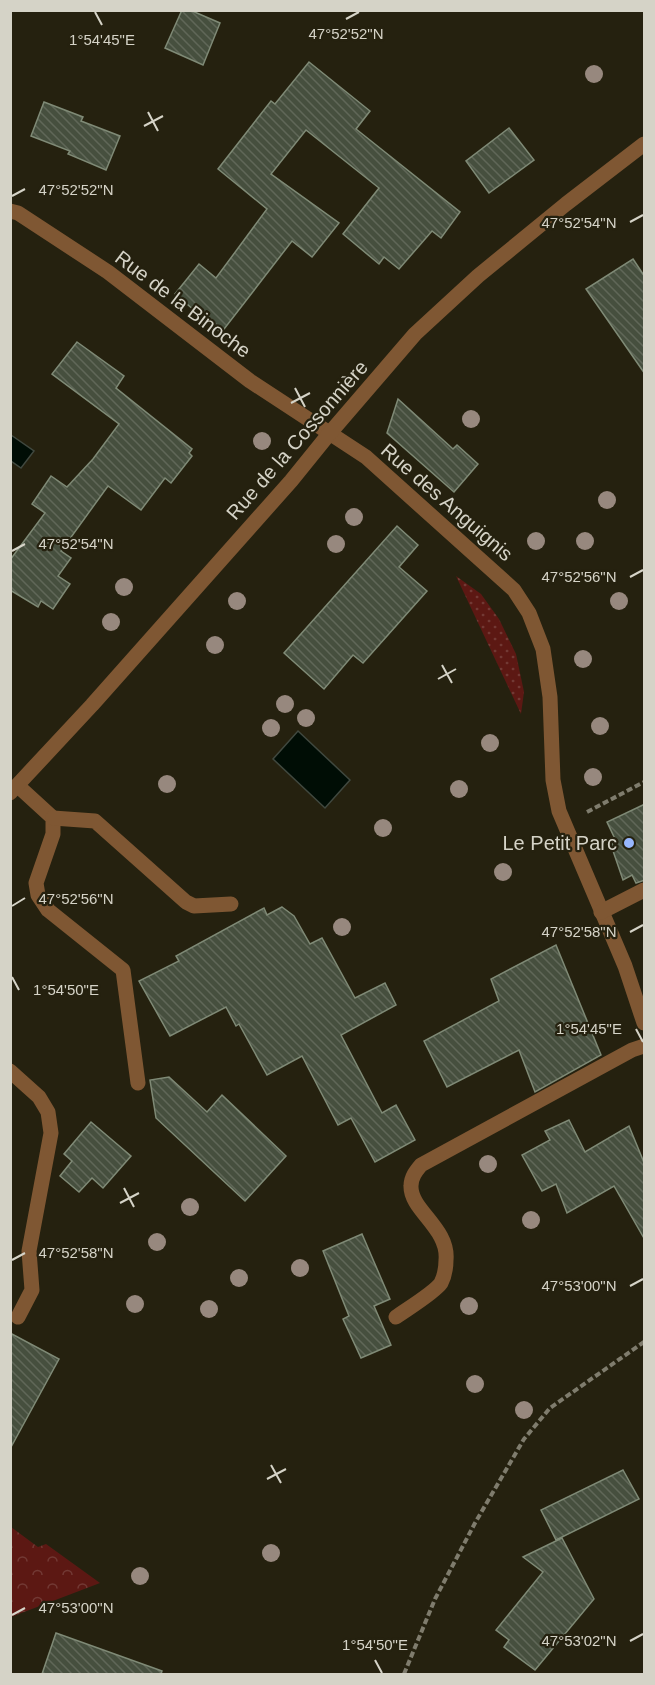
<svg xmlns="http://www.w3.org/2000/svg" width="655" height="1685" font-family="Helvetica,sans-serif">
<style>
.grass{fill:url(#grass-dots)}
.forest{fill:url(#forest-crowns)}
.water{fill:#000d05;stroke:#40483f;stroke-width:1.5}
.building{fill:url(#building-back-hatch);stroke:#7f8a76;stroke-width:1.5}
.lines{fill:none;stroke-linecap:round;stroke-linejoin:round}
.path{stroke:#7f7c6d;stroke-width:4;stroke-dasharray:6 3;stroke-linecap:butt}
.minor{stroke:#7f5733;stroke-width:15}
.tree{fill:#97887e}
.ticks{fill:none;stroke:#d5d3c7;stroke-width:2}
.poi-dot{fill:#97b6fd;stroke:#25210f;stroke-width:2}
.labels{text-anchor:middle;stroke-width:4.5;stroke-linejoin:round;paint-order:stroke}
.street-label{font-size:20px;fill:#d5d3c7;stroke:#25210f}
.poi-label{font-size:20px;fill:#d5d3c7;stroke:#25210f;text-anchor:end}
.ticks-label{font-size:15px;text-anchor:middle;fill:#d5d3c7;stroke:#25210f;stroke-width:4.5;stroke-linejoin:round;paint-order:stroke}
</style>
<defs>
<pattern id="grass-dots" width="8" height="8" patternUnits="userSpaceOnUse" patternTransform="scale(1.5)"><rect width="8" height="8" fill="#5c1813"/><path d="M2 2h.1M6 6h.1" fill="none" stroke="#723934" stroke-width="1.8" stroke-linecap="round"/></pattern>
<pattern id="forest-crowns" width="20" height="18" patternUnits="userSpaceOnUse" patternTransform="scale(1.5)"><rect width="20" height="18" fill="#5c1813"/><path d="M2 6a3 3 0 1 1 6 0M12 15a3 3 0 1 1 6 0" fill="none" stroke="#723934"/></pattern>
<pattern id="building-back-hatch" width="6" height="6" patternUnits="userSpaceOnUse" patternTransform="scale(1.5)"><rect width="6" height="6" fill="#464f3e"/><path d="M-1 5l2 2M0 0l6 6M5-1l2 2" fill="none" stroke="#606758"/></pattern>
</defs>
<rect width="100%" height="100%" fill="#25210f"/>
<!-- grass -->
<polygon class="grass" points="456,576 481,594 499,619 516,654 524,692 521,714"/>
<!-- forest -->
<polygon class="forest" points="11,1527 38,1547 46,1544 100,1583 11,1617"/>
<!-- water -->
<g class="water">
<polygon points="11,435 34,451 21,468 11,461"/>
<polygon points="298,731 350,780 325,808 273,759"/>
</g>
<!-- building -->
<g class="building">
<polygon points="182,10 190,10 220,23 203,65 165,48"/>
<polygon points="309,62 370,111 356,129 460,212 441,238 432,231 399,269 384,257 379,264 343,234 379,188 306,130 271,174 339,223 312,257 292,241 221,333 175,294 199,264 216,278 267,209 218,169 271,101 275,104"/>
<polygon points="44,102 83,117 81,121 120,136 106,170 68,154 70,151 31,136"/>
<polygon points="509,128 534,160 489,193 466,161"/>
<polygon points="633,259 645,277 645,374 586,289"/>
<polygon points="77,342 124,376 116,388 192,449 189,453 192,456 171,483 165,478 141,510 108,486 61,551 71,558 58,576 70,584 53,609 41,601 38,607 10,590 10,560 45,513 32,504 51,476 67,487 93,459 119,424 52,374"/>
<polygon points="398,399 453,449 457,445 478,464 454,492 387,433"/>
<polygon points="397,526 418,545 399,567 427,591 363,663 353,655 324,689 284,653"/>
<polygon points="645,804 645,880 636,883 632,875 623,880 611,845 616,841 607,822"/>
<polygon points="282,907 294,916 310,944 322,938 355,998 385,983 396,1005 341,1035 382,1113 396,1105 415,1140 375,1162 351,1118 338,1125 302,1056 267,1075 239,1024 236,1026 226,1007 170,1036 139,981 179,961 176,956 264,908 267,915"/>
<polygon points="556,945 601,1055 535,1092 519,1050 447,1087 424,1041 499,1001 491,979"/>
<polygon points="169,1077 207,1112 222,1095 286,1156 245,1201 156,1118 150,1080"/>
<polygon points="569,1120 585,1152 629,1126 645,1165 645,1240 614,1186 567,1213 556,1184 542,1191 522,1155 550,1140 545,1131"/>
<polygon points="91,1122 131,1156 103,1188 92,1178 79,1192 60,1176 72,1161 64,1154"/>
<polygon points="362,1234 390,1299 374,1306 391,1345 361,1358 343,1319 349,1316 323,1251"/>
<polygon points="10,1333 59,1359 10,1449"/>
<polygon points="623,1470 639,1499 556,1540 541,1510"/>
<polygon points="562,1538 594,1599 535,1670 504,1647 509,1640 496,1630 543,1572 523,1557"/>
<polygon points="56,1633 162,1671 161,1674 42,1674"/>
</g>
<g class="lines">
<!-- path -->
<g class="path">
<polyline points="587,812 644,782"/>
<polyline points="404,1674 435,1599 475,1523 524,1439 550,1408 644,1342"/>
</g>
<!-- minor -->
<g class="minor">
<polyline points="10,211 18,213 108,272 250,381 366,457 514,590 529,613 543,649 550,697 553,780 559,811 625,966 644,1023"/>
<polyline points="18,786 53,818 53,834 36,883 38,895 48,910 123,970 138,1083"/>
<polyline points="10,793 92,705 291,481 329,434 415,334 478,276 566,204 644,144"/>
<polyline points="53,818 95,821 186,902 194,906 231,904"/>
<polyline points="601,912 644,890"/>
<polyline points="10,1071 39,1097 48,1112 51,1133 29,1251 32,1290 18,1317"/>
<path d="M396,1317C407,1309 434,1293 441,1283C444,1277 446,1267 446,1260C449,1228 410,1210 411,1186C411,1177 416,1171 421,1165L632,1050L644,1046"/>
</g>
</g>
<!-- trees -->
<g class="tree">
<circle cx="594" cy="74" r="9"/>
<circle cx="471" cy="419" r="9"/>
<circle cx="262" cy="441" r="9"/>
<circle cx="607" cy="500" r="9"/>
<circle cx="354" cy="517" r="9"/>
<circle cx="536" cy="541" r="9"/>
<circle cx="585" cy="541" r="9"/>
<circle cx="336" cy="544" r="9"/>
<circle cx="124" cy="587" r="9"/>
<circle cx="237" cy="601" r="9"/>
<circle cx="619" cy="601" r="9"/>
<circle cx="111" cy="622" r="9"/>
<circle cx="215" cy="645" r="9"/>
<circle cx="583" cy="659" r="9"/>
<circle cx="285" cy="704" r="9"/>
<circle cx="306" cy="718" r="9"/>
<circle cx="600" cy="726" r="9"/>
<circle cx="271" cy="728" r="9"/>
<circle cx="490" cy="743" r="9"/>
<circle cx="593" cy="777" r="9"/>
<circle cx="167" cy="784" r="9"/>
<circle cx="459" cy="789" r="9"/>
<circle cx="383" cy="828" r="9"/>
<circle cx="503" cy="872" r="9"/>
<circle cx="342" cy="927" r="9"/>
<circle cx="488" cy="1164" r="9"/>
<circle cx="190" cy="1207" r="9"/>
<circle cx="531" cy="1220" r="9"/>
<circle cx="157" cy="1242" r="9"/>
<circle cx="300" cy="1268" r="9"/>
<circle cx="239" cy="1278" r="9"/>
<circle cx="135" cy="1304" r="9"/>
<circle cx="469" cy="1306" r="9"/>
<circle cx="209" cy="1309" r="9"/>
<circle cx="475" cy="1384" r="9"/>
<circle cx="524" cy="1410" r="9"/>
<circle cx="271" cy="1553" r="9"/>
<circle cx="140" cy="1576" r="9"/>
</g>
<!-- ticks -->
<path class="ticks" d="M95,12L102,25M346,19L359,12M148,112L158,131M144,126L163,116M12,196L25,189M630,222L643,215M295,388L305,407M291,403L310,393M12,551L25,544M630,577L643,570M442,665L452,683M438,679L456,669M12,906L25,898M630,932L643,925M12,977L19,990M636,1029L643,1042M124,1188L134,1207M120,1203L139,1193M12,1260L25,1253M630,1286L643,1279M271,1465L281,1483M267,1479L286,1469M12,1615L25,1608M630,1641L643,1634M375,1660L382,1673"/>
<!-- markers -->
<circle class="poi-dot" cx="629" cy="843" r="6"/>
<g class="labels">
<!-- street labels -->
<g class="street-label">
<text transform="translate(183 304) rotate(37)" y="7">Rue de la Binoche</text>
<text transform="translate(297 440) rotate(-49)" y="7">Rue de la Cossonnière</text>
<text transform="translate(447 502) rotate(41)" y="7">Rue des Anguignis</text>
</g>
<!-- poi labels -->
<g class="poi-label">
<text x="617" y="850">Le Petit Parc</text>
</g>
</g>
<g class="ticks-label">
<text x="346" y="39">47°52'52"N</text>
<text x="102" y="45">1°54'45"E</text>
<text x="76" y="195">47°52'52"N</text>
<text x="579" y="228">47°52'54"N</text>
<text x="76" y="549">47°52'54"N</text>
<text x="579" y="582">47°52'56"N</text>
<text x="76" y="904">47°52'56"N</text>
<text x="579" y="937">47°52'58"N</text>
<text x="66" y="995">1°54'50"E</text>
<text x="589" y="1034">1°54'45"E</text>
<text x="76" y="1258">47°52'58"N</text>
<text x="579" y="1291">47°53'00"N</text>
<text x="76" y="1613">47°53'00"N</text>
<text x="579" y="1646">47°53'02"N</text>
<text x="375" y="1650">1°54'50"E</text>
</g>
<!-- border -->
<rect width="655" height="1685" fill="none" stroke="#d5d3c7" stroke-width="24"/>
</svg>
